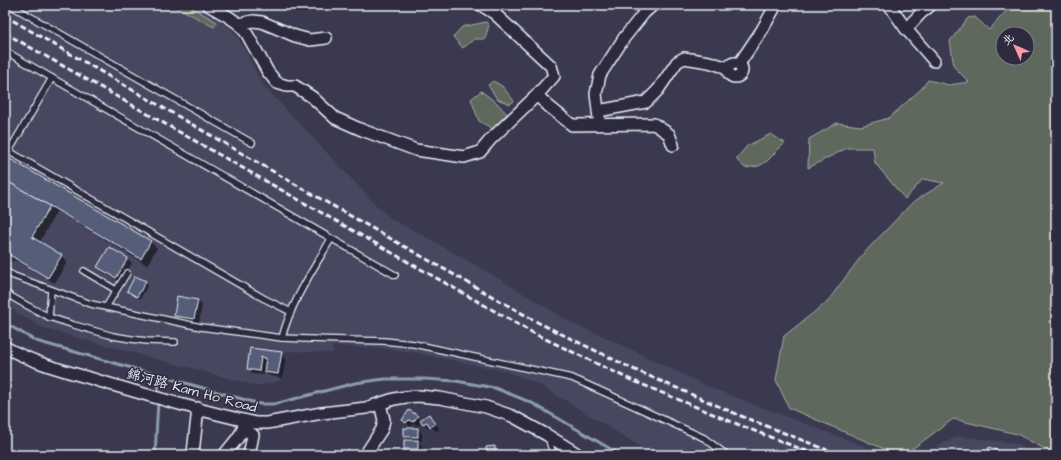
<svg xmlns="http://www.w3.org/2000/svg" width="1061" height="460" font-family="'Architects Daughter','LXGW WenKai TC',sans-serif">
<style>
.built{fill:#46475f}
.green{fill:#5f685c;stroke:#a4acaa;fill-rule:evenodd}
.shadow{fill:#0007}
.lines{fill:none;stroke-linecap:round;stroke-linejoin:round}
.stream{stroke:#8b9ea9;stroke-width:3}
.building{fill:#575d79;stroke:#e8f1f8}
.lane-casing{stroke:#e8f1f8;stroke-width:8}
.street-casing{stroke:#e8f1f8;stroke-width:14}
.lane{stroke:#2f2a3d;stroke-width:5.5}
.street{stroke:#2f2a3d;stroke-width:11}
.rail{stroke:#e8f1f8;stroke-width:3;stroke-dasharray:6 3;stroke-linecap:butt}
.labels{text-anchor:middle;stroke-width:3;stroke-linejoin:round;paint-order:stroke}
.street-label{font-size:14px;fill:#e8f1f8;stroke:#2f2a3d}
</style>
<rect width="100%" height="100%" fill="#3b394f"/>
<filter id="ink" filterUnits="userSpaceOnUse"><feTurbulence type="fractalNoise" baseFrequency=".025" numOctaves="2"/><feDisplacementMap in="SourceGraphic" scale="8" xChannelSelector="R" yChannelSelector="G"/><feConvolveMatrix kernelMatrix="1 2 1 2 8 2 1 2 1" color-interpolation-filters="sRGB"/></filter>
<g filter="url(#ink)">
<!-- built -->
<g class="built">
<polygon points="5,5 196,5 217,17 231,29 238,38 245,50 262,84 381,210 393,220 419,233 486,271 574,324 605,337 709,387 887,455 654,455 540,385 505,371 411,352 383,348 333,346 333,353 285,351 280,381 257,386 64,334 43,328 22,316 5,305"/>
<polygon points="959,436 1019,444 1030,455 919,455"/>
</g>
<!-- green -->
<g class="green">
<polygon points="173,5 187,5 217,22 214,27"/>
<path d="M1015,5H1056V455L1017,434L953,419L904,455H898L789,408L776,380L784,336L827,302L863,254L913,202L944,183L923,179L905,199L875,163L873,148H847L808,168L809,139L837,123L861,126L889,118L921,89L928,80L949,85L969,82L954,67L950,41L968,18L975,17L989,30L1008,9ZM1003,34H1027V58H1003Z"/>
<polygon points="486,22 489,25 485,39 475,39 463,48 453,37 462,27"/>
<polygon points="493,81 502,86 514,101 510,104 497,99 488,85"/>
<polygon points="481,91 497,103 507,114 493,129 479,121 471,99"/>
<polygon points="771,134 785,143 767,161 759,166 745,168 736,159 747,146"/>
</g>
<!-- shadow -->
<g class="shadow">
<polygon points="5,157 151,242 157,248 147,265 57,211 39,243 61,255 67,262 55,283 15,260 12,262 5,261"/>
<polygon points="127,259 132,263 121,282 103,272 98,267"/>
<polygon points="145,282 148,285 140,299 131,294 128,291"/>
<polygon points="197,301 202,305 199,323 179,320 175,316"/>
<polygon points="251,349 281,353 286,358 282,378 270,376 264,371 264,375 252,374 248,369"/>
<polygon points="429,415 434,420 439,429 436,431 431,426 428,428 422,421 418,426 414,423 411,427 403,420 417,417 421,420"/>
<polygon points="418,429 422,434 422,441 418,441 422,446 422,453 409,453 405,448 410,441 405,437"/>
<polygon points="494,448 499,452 499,455 488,455"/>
</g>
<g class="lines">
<!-- stream -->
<g class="stream">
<polyline points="5,323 36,341 260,404 275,404 355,383 385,379 424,379 456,381 495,388 532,403 621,455"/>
<polyline points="158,395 159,376"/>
<polyline points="155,455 158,401"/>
</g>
</g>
<!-- building -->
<g class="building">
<polygon points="5,156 151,241 141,259 5,180"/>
<polygon points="5,180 50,206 32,237 62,255 48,278 8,254 5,257"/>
<polygon points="109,247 128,258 116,278 97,267"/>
<polygon points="135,276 146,281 137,297 127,291"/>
<polygon points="177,296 198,300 194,319 174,316"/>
<polygon points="250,348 282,352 278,374 264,372 266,358 261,357 259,371 247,369"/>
<polygon points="409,410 418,416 413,422 409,420 406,423 402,420"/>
<polygon points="429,414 435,424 430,427 427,422 423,424 420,420"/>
<rect x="404" y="428" width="14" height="9"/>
<rect x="404" y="440" width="14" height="9"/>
<polygon points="495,446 495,455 487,455 486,447"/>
<polygon points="989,447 1010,455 986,455"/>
</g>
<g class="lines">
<defs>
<g id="lane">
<polyline points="10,5 252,143"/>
<polyline points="5,51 395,275"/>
<polyline points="5,149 263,298 291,312"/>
<polyline points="9,151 52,78"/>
<polyline points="5,271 14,276 91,304 201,327 282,338 308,339 384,341 414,344 572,378 599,390 704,438 727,455"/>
<polyline points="84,271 116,290"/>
<polyline points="5,293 26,305 49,317 74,325 113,336 131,339 147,341 175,342"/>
<polyline points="106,307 127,273"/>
<polyline points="49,317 51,290"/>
<path d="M282,338C291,302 313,270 331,239"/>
<polyline points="548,436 553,455"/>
</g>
<g id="street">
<polyline points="208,5 229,17 239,24 247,34 268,72 277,83 287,86 295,86 312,97 335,118 362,130 416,150 464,157 480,152 491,139 537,95 547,105 572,125 654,124 669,134 673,145"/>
<polyline points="481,5 494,13 551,66 554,76 537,95"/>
<polyline points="889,5 906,29 934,61"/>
<polyline points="239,24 253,21 262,22 295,36 310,40 326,38"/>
<polyline points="906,29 921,13 931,5"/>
<circle cx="735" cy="70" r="7"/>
<polyline points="739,64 762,30 776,5"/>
<polyline points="598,111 646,102 658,90 677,62 684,58 709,62 728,68"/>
<polyline points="599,118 596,94 600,75 624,38 644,13 653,5"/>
<path d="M5,347C35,364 70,372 103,382C153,397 204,412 256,423H267L322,413L366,408L394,399L406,397L418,396L440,398L486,407L512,416L547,435L579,455"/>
<polyline points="243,428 253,435 249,455"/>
<polyline points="193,453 198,408"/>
<polyline points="224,455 237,439 241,433 246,421"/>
<polyline points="365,455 382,429 384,420 380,404"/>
</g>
</defs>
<!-- lane casing -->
<use href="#lane" class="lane-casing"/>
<!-- street casing -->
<use href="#street" class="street-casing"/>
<!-- lane -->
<use href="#lane" class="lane"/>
<!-- street -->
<use href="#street" class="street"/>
<!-- rail -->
<g class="rail">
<polyline points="5,16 312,194 539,323 633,369 741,416 840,455"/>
<polyline points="5,33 535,334 629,379 737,424 816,455"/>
</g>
</g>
</g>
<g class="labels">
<!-- street labels -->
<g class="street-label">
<text transform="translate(192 390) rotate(15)" y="5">錦河路 Kam Ho Road</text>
</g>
</g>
<!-- margin -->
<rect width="1061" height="460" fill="none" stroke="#2f2a3d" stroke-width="20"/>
<rect x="10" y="10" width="1041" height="440" fill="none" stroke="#e8f1f8" stroke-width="1.5" filter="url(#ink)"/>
<!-- north arrow -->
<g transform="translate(1015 46) rotate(315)"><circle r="19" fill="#2f2a3d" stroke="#797a88"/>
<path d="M0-3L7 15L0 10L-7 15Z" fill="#ff9aa2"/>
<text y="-6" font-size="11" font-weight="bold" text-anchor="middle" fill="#e8f1f8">北</text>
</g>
</svg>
